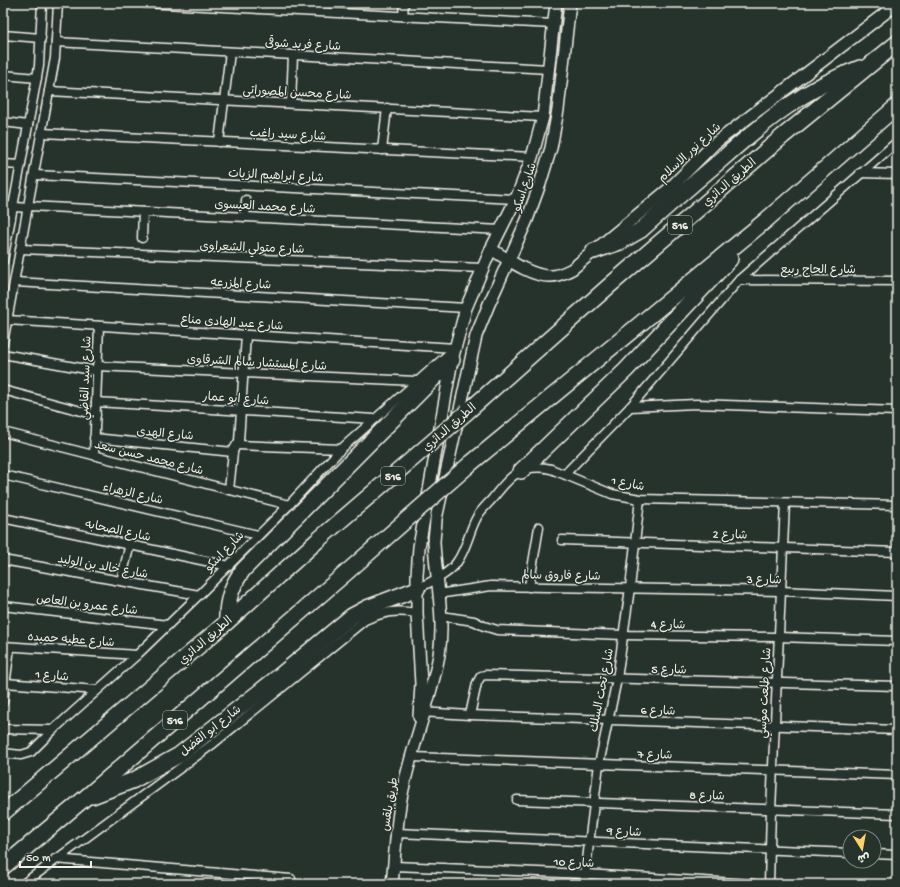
<svg xmlns="http://www.w3.org/2000/svg" width="900" height="887" font-family="'Gochi Hand','Playpen Sans Arabic',sans-serif">
<style>
.lines{fill:none;stroke-linecap:round;stroke-linejoin:round}
.street-casing{stroke:#f4f1e8;stroke-width:11}
.secondary-casing{stroke:#f4f1e8;stroke-width:14}
.highway-casing{stroke:#f4f1e8;stroke-width:18}
.street{stroke:#26332d;stroke-width:8}
.secondary{stroke:#26332d;stroke-width:11}
.highway{stroke:#26332d;stroke-width:15}
.highway-bridge-casing{stroke:#f4f1e8;stroke-width:18;stroke-linecap:butt}
.highway-bridge{stroke:#26332d;stroke-width:15}
.labels{text-anchor:middle;stroke-width:3;stroke-linejoin:round;paint-order:stroke}
.shield{fill:#26332d;stroke:#b6b8b0;stroke-width:1}
.shield-label{font-size:11px;font-weight:bold;fill:#f4f1e8}
.street-label{font-size:12px;fill:#f4f1e8;stroke:#26332d}
</style>
<rect width="100%" height="100%" fill="#26332d"/>
<filter id="ink" filterUnits="userSpaceOnUse"><feTurbulence type="fractalNoise" baseFrequency=".025" numOctaves="2"/><feDisplacementMap in="SourceGraphic" scale="8" xChannelSelector="R" yChannelSelector="G"/><feConvolveMatrix kernelMatrix="1 2 1 2 8 2 1 2 1" color-interpolation-filters="sRGB"/></filter>
<g filter="url(#ink)">
<g class="lines">
<defs>
<g id="street">
<polyline points="144,3 554,24"/>
<polyline points="403,16 404,3"/>
<polyline points="3,35 41,38"/>
<polyline points="56,42 549,69"/>
<polyline points="3,75 37,78"/>
<polyline points="49,91 543,117"/>
<polyline points="291,103 293,55"/>
<polyline points="3,122 28,125"/>
<polyline points="42,133 532,157"/>
<polyline points="219,142 230,52"/>
<polyline points="382,150 387,108"/>
<polyline points="3,164 21,165"/>
<polyline points="860,173 897,174"/>
<polyline points="35,175 516,199"/>
<polyline points="3,206 28,208"/>
<polyline points="29,206 501,230"/>
<polyline points="245,217 246,200"/>
<polyline points="142,238 143,212"/>
<polyline points="21,249 482,268"/>
<polyline points="3,261 39,66 42,3"/>
<polyline points="739,280 897,281"/>
<polyline points="15,282 466,308"/>
<polyline points="7,320 455,348"/>
<polyline points="3,343 55,58 58,3"/>
<polyline points="3,354 97,371"/>
<polyline points="97,366 416,381"/>
<polyline points="3,390 96,415"/>
<polyline points="96,402 374,419"/>
<polyline points="630,407 696,404 897,411"/>
<polyline points="3,432 289,505"/>
<polyline points="94,438 233,452"/>
<polyline points="238,445 341,449"/>
<polyline points="94,455 99,326"/>
<polyline points="565,474 630,407 739,280 897,142"/>
<polyline points="3,475 258,535"/>
<path d="M229,490L233,452C234,447 237,445 239,441L246,335"/>
<polyline points="3,518 229,566"/>
<polyline points="562,540 897,552"/>
<polyline points="3,560 199,595"/>
<polyline points="121,581 130,544"/>
<polyline points="529,587 539,527"/>
<path d="M417,589C432,581 448,575 457,562C467,548 469,531 477,517C481,510 488,504 493,498C510,476 521,463 551,469L612,494L640,499L897,505"/>
<polyline points="438,594 491,586 780,591 897,596"/>
<polyline points="3,606 168,625"/>
<polyline points="441,616 474,621 484,626 497,630 623,635 778,637 897,641"/>
<polyline points="3,646 137,655"/>
<polyline points="5,683 97,690"/>
<polyline points="3,702 10,647"/>
<polyline points="420,712 470,715 897,730"/>
<polyline points="470,715 477,683 481,676 485,675 897,686"/>
<polyline points="3,729 53,730"/>
<polyline points="3,753 21,755 31,752 53,730 137,655 199,595 289,505 341,449 453,350"/>
<polyline points="412,757 897,775"/>
<polyline points="517,800 897,814"/>
<polyline points="397,833 850,853"/>
<polyline points="874,854 897,855"/>
<polyline points="55,859 291,879"/>
<polyline points="394,866 585,874 753,884"/>
<path d="M23,884L214,743L365,620C386,611 395,610 417,613"/>
<polyline points="584,884 599,764 617,679 630,588 640,499"/>
<polyline points="769,884 771,810 785,503"/>
</g>
<g id="secondary">
<path d="M491,249C507,259 532,277 551,276C559,276 566,272 572,269L669,189L714,144L897,4"/>
<polyline points="419,717 421,684 417,613 417,575 419,547 452,360 466,308 491,249 516,199 532,157 543,117 556,3"/>
<path d="M392,884C395,856 396,827 401,799C410,750 430,704 439,655C445,618 436,580 434,543C434,535 436,527 436,519L476,336L489,304L527,220L540,184L551,148L558,110L570,3"/>
</g>
<g id="highway">
<path d="M594,251L620,242L641,230C667,206 694,183 721,160C764,122 805,88 860,68"/>
<polyline points="467,412 609,286 783,136 897,43"/>
<polyline points="470,464 765,221 897,106"/>
<polyline points="521,471 626,370 730,259"/>
<path d="M227,622C226,602 231,586 243,570L452,360"/>
<polyline points="92,796 134,780 179,755 277,678 352,616 367,608 417,589"/>
<polyline points="3,813 227,622 318,540"/>
<polyline points="3,867 85,798 347,572"/>
</g>
</defs>
<!-- street casing -->
<use href="#street" class="street-casing"/>
<!-- secondary casing -->
<use href="#secondary" class="secondary-casing"/>
<!-- highway casing -->
<use href="#highway" class="highway-casing"/>
<!-- street -->
<use href="#street" class="street"/>
<!-- secondary -->
<use href="#secondary" class="secondary"/>
<!-- highway -->
<use href="#highway" class="highway"/>
<defs>
<g id="highway-bridge">
<polyline points="318,540 467,412"/>
<polyline points="347,572 470,464"/>
</g>
</defs>
<!-- highway-bridge casing -->
<use href="#highway-bridge" class="highway-bridge-casing"/>
<!-- highway-bridge -->
<use href="#highway-bridge" class="highway-bridge"/>
</g>
</g>
<g class="labels">
<!-- shield labels -->
<g class="shield">
<rect x="668" y="216" width="24" height="18" rx="3"/>
<rect x="381" y="467" width="24" height="18" rx="3"/>
<rect x="163" y="711" width="24" height="18" rx="3"/>
</g>
<g class="shield-label">
<text x="680" y="229">516</text>
<text x="393" y="480">516</text>
<text x="175" y="724">516</text>
</g>
<!-- street labels -->
<g class="street-label">
<text transform="translate(303 44) rotate(3)" y="4">شارع فريد شوقى</text>
<text transform="translate(297 92) rotate(3)" y="4">شارع محسن المصوراتى</text>
<text transform="translate(288 134) rotate(3)" y="4">شارع سيد راغب</text>
<text transform="translate(689 152) rotate(-43)" y="4">شارع نور الاسلام</text>
<text transform="translate(276 175) rotate(3)" y="4">شارع ابراهيم الزيات</text>
<text transform="translate(729 182) rotate(-41)" y="4">الطريق الدائري</text>
<text transform="translate(524 187) rotate(-71)" y="4">شارع اسكو</text>
<text transform="translate(265 206) rotate(3)" y="4">شارع محمد العيسوى</text>
<text transform="translate(252 247) rotate(2)" y="4">شارع متولي الشعراوى</text>
<text x="818" y="273">شارع الحاج ربيع</text>
<text transform="translate(241 283) rotate(3)" y="4">شارع المزرعه</text>
<text transform="translate(232 322) rotate(4)" y="4">شارع عبد الهادى مناع</text>
<text transform="translate(257 362) rotate(3)" y="4">شارع المستشار سالم الشرقاوى</text>
<text transform="translate(85 378) rotate(-88)" y="4">شارع سيد القاضي</text>
<text transform="translate(236 398) rotate(4)" y="4">شارع ابو عمار</text>
<text transform="translate(449 427) rotate(-41)" y="4">الطريق الدائري</text>
<text transform="translate(165 433) rotate(5)" y="4">شارع الهدى</text>
<text transform="translate(149 457) rotate(14)" y="4">شارع محمد حسن سعد</text>
<text transform="translate(628 483) rotate(12)" y="4">شارع 1</text>
<text transform="translate(133 493) rotate(13)" y="4">شارع الزهراء</text>
<text transform="translate(118 530) rotate(12)" y="4">شارع الصحابه</text>
<text transform="translate(730 534) rotate(2)" y="4">شارع 2</text>
<text transform="translate(224 551) rotate(-46)" y="4">شارع اسكو</text>
<text transform="translate(103 566) rotate(10)" y="4">شارع خالد بن الوليد</text>
<text transform="translate(561 575) rotate(1)" y="4">شارع فاروق سالم</text>
<text transform="translate(764 579) rotate(1)" y="4">شارع 3</text>
<text transform="translate(87 604) rotate(7)" y="4">شارع عمرو بن العاص</text>
<text transform="translate(668 624) rotate(1)" y="4">شارع 4</text>
<text transform="translate(71 639) rotate(4)" y="4">شارع عطيه حميده</text>
<text transform="translate(205 640) rotate(-41)" y="4">الطريق الدائري</text>
<text transform="translate(669 669) rotate(1)" y="4">شارع 5</text>
<text transform="translate(52 675) rotate(5)" y="4">شارع 1</text>
<text transform="translate(601 690) rotate(-79)" y="4">شارع تحت السلك</text>
<text transform="translate(764 693) rotate(-87)" y="4">شارع طلعت موسي</text>
<text transform="translate(658 710) rotate(2)" y="4">شارع 6</text>
<text transform="translate(210 730) rotate(-38)" y="4">شارع ابو الفضل</text>
<text transform="translate(655 754) rotate(2)" y="4">شارع 7</text>
<text transform="translate(707 795) rotate(2)" y="4">شارع 8</text>
<text transform="translate(389 804) rotate(-80)" y="4">طريق بلقس</text>
<text transform="translate(624 831) rotate(3)" y="4">شارع 9</text>
<text transform="translate(574 862) rotate(3)" y="4">شارع 10</text>
</g>
</g>
<!-- margin -->
<rect width="900" height="887" fill="none" stroke="#26332d" stroke-width="16"/>
<rect x="8" y="8" width="884" height="871" fill="none" stroke="#f4f1e8" stroke-width="1.5" filter="url(#ink)"/>
<!-- north arrow -->
<g transform="translate(862 849) rotate(169)"><circle r="19" fill="#26332d" stroke="#787f78"/>
<path d="M0-3L7 15L0 10L-7 15Z" fill="#ffd166"/>
<text y="-6" font-size="11" font-weight="bold" text-anchor="middle" fill="#f4f1e8">ش</text>
</g>
<!-- scale -->
<path d="M20 861v6h71v-6" fill="none" stroke="#f4f1e8" stroke-width="2"/>
<text x="26" y="861" font-size="12" fill="#f4f1e8" stroke="#26332d" stroke-width="3" paint-order="stroke">50 m</text>
</svg>
